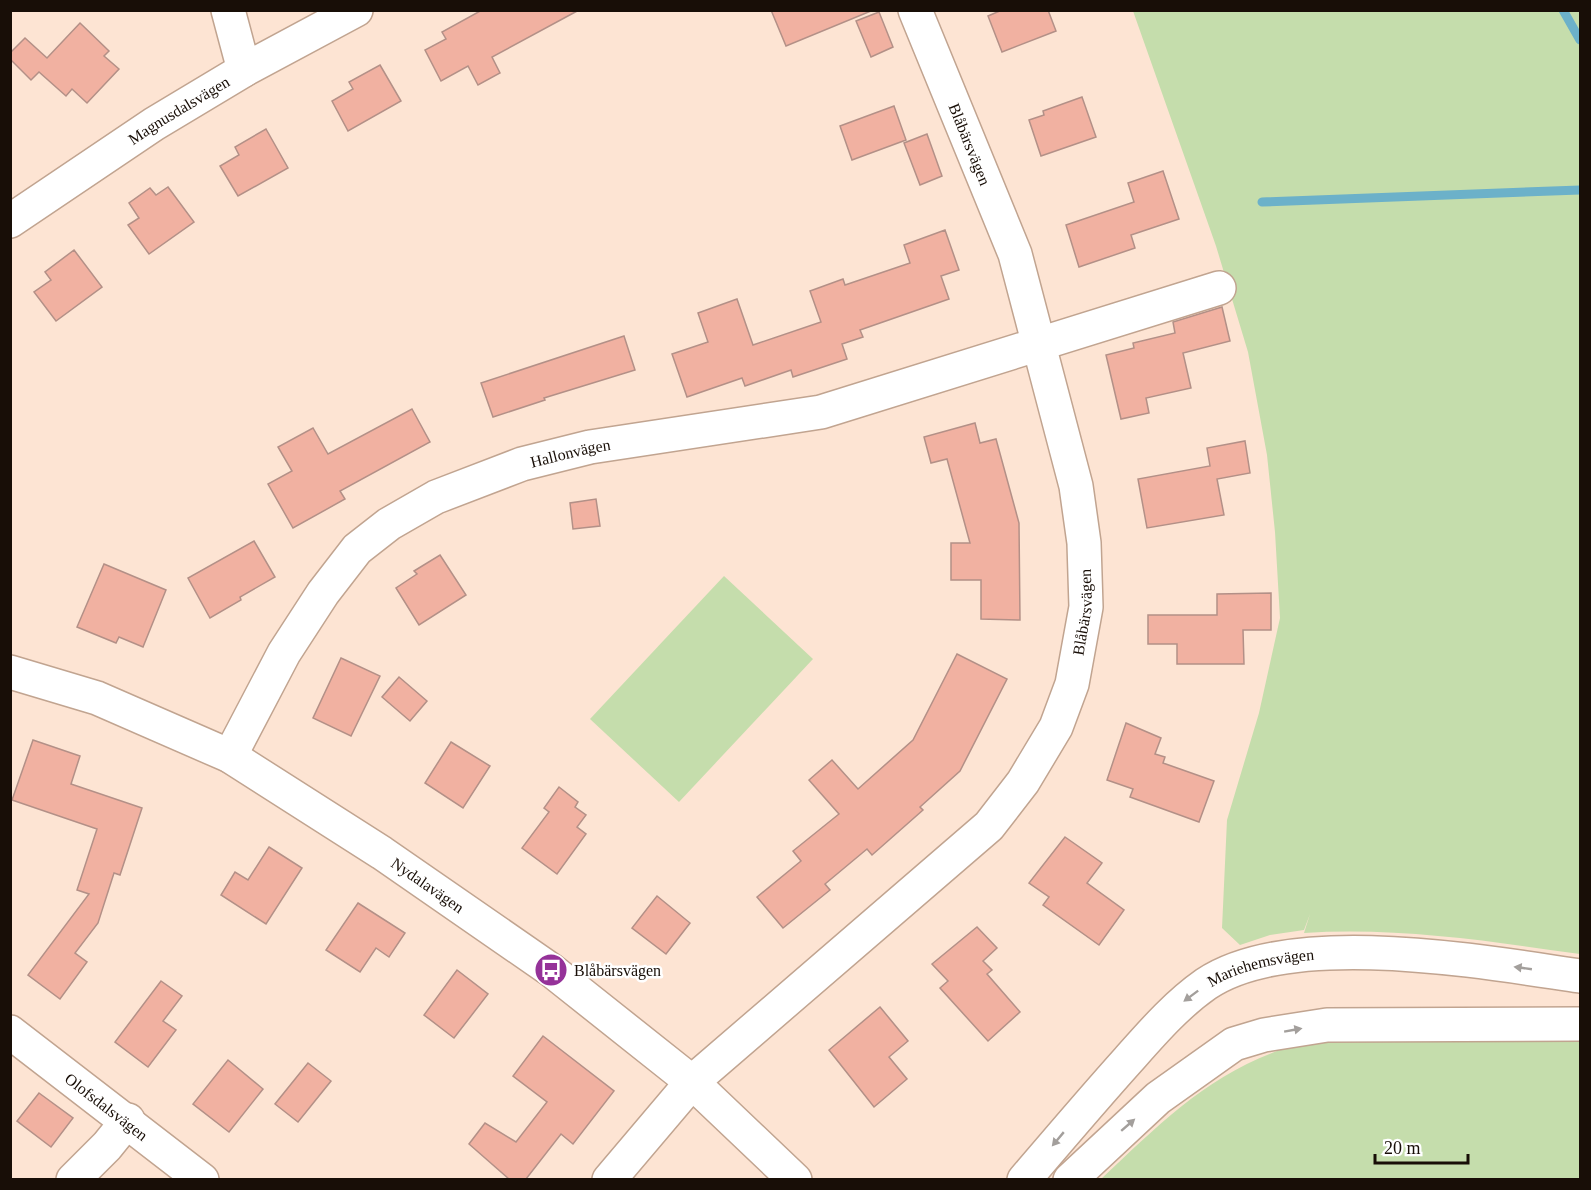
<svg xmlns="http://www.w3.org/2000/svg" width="1591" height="1190" font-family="Georgia,serif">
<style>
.green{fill:#c5ddac}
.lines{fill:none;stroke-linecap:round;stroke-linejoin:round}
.stream{stroke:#6cb1c9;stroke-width:9}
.building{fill:#f1b1a1;stroke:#b39087;stroke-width:1.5}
.street-casing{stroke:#c1a490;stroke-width:36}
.secondary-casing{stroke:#c1a490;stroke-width:36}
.street{stroke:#fff;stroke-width:33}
.secondary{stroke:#fff;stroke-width:33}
.oneway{fill:#a39f9c}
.labels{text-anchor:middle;stroke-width:5;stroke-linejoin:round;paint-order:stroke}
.street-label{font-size:16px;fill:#180e07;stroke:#fff}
.poi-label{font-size:16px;fill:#180e07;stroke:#fff;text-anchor:start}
</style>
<rect width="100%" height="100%" fill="#fde4d3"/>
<!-- green -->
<g class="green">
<path d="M1133,11H1580V954C1488,941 1397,927 1304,933L1310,914L1304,930L1270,935L1240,945L1222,928L1227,820L1259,713L1280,618L1275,532L1267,455L1248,352L1216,246Z"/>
<polygon points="724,576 813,659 679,802 590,719"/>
<path d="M1305,1042H1580V1179L1100,1180C1166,1118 1215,1067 1305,1042Z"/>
</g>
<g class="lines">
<!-- stream -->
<g class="stream">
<polyline points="1563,10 1580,40"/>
<polyline points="1262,202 1580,190"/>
</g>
</g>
<!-- building -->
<g class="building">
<polygon points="482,10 579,10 492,57 500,73 478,85 468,66 441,81 425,50 446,39 442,32"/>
<polygon points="771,10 871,10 871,11 786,46"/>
<polygon points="1002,10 1048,10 1056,31 1002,52 988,16"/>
<polygon points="879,12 893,47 871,57 856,21"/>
<polygon points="80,23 109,51 104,56 119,69 87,103 72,89 66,96 39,72 31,80 10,59 10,53 25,38 47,58"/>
<polygon points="380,65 401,101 348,131 332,101 353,89 349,82"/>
<polygon points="1082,97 1096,137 1041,156 1029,120 1044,115 1043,111"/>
<polygon points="894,106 906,140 852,160 840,126"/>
<polygon points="266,129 288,168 238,196 220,166 239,155 235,147"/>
<polygon points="927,134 942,176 920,185 904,143"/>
<polygon points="1163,171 1179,219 1131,235 1135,248 1079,267 1066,225 1134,202 1128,183"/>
<polygon points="168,187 194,222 149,254 128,225 139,218 129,203 150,188 156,195"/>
<polygon points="945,230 959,270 941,276 949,299 860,330 863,337 842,344 847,359 793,377 791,370 745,386 742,378 687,397 672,354 708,342 698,313 737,299 753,345 821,322 810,291 843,279 845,285 910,263 904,245"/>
<polygon points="74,250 102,287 56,321 34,292 51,280 45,272"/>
<polygon points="1222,307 1230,341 1183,353 1191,388 1146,398 1149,413 1121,419 1106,355 1134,348 1133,343 1175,333 1173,322"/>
<polygon points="624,336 635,370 544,398 545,400 493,417 481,383"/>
<polygon points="412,409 430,442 340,491 345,499 293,528 268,484 292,471 278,447 313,428 328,454"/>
<polygon points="975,423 980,443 996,439 1019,523 1020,620 981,619 981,580 951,580 951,543 970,543 947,459 931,463 924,437"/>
<polygon points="1245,441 1250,473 1217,479 1224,515 1147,528 1138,479 1210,466 1207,448"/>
<polygon points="596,499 600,526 573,529 570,503"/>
<polygon points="254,541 275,577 240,597 241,600 210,618 188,578"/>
<polygon points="440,555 466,595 419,625 396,588 417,574 414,571"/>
<polygon points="104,564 166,590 143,647 119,637 116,643 77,627"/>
<polygon points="1271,593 1271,630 1243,630 1244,664 1177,664 1177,644 1148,644 1148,615 1217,615 1217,594"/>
<polygon points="957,654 1007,679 960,771 920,807 923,810 872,855 867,849 825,884 830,890 783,928 757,897 801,861 793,851 839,814 809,780 832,760 858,789 913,740"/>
<polygon points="341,658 380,676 351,736 313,718"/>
<polygon points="399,677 427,701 410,721 382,697"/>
<polygon points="1126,723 1161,738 1155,754 1165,757 1163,763 1214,781 1199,822 1130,797 1133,789 1107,780"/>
<polygon points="33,740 80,756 71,784 142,808 120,875 114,873 98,923 75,953 87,962 60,999 28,975 89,894 77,890 97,829 12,800"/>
<polygon points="451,742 490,766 463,808 425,783"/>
<polygon points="559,787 578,802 575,807 586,815 577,827 586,834 557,874 522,848 549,812 544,808"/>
<polygon points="1065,837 1102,863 1087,883 1124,910 1099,945 1043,905 1049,897 1029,883"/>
<polygon points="269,847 302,868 266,924 221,895 235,872 248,880"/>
<polygon points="657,896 690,923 666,954 632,928"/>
<polygon points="358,903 405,933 389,957 376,948 360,972 326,950"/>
<polygon points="977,927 997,948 983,961 992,970 987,974 1020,1012 988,1041 940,988 948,981 932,964"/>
<polygon points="457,970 488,994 454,1038 424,1015"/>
<polygon points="161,981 182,996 163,1021 176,1030 148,1067 115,1042"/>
<polygon points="880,1007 908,1041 889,1057 907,1079 874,1107 829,1050"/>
<polygon points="543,1036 614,1091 573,1144 561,1134 526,1179 509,1179 469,1144 485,1123 516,1142 547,1102 513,1076"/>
<polygon points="228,1060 263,1089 229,1132 193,1104"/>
<polygon points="308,1063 331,1081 298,1122 275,1104"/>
<polygon points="39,1093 73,1118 51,1147 17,1121"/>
</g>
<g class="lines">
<defs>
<g id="street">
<polyline points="228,10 244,70"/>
<path id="s1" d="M10,221L154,124L244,70L356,10"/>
<path id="s2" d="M10,672L97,698L230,756L382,853L551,970L692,1082L795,1180"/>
<path id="s3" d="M230,756L284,653L323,593L357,549L389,524L436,497L522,464L590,447L821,412L1219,288"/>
<path id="s4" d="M10,1032L202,1180"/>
<polyline points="73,1180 107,1146 128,1120"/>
<path id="s5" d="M609,1180L692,1082L989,826L1023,782L1056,727L1072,684L1086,607L1084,543L1076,486L1015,254L915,10"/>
</g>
<g id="secondary">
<path id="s6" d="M1024,1180C1059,1139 1093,1099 1128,1060C1152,1033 1176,1005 1206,984C1291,927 1483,962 1580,976"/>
<polyline points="1070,1180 1158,1098 1234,1044 1264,1035 1327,1025 1580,1024"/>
</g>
</defs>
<!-- street casing -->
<use href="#street" class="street-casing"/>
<!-- secondary casing -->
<use href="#secondary" class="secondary-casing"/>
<!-- street -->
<use href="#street" class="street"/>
<!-- secondary -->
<use href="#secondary" class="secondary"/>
</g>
<!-- one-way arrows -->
<defs><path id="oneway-solid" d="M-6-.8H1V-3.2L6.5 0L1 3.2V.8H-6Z" transform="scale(1.5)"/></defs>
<g class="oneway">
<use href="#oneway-solid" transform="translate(1523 968) rotate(-172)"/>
<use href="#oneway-solid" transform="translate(1191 996) rotate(143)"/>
<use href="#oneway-solid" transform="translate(1293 1030) rotate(-10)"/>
<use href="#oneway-solid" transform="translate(1128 1125) rotate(-41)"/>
<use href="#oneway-solid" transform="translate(1058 1139) rotate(130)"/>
</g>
<!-- icons -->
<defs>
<symbol id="bus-disc" viewBox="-11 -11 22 22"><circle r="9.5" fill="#953299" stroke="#fff"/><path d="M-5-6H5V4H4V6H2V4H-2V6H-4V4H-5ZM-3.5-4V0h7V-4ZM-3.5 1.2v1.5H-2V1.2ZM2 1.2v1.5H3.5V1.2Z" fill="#fff"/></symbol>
</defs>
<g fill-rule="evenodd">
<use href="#bus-disc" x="532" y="951" width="38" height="38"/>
</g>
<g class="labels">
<!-- street labels -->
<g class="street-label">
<text dy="6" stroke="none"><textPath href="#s1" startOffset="202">Magnusdalsvägen</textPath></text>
<text transform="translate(970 144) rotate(68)" y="6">Blåbärsvägen</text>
<text dy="6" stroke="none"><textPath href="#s3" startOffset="480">Hallonvägen</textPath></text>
<text dy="6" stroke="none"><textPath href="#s5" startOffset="759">Blåbärsvägen</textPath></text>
<text dy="6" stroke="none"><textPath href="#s2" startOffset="472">Nydalavägen</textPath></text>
<text dy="6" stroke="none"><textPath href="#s6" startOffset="326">Mariehemsvägen</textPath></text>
<text dy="6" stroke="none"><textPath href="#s4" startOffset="122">Olofsdalsvägen</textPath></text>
</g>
<!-- poi labels -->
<g class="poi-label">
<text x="574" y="976">Blåbärsvägen</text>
</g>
</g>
<!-- border -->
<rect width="1591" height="1190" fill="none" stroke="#180e07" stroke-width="24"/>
<!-- scale -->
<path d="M1375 1154v9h93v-9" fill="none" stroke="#180e07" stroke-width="3"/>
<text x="1384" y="1154" font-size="18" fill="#180e07" stroke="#ffffff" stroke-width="4.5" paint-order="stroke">20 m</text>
</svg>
